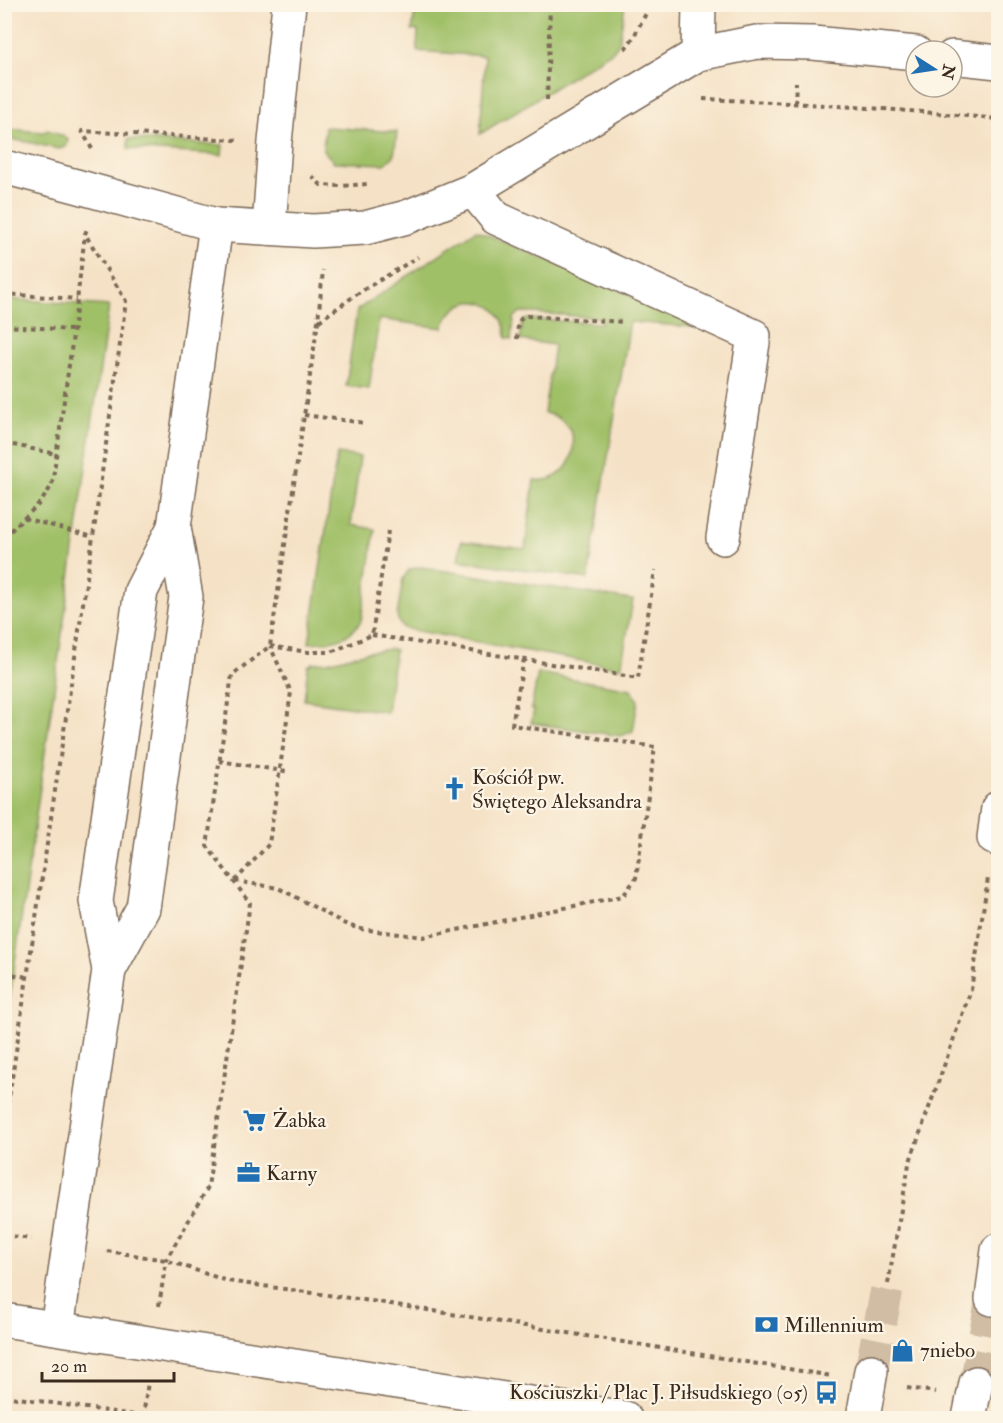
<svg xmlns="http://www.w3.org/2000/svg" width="1003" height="1423" font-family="'IM FELL Double Pica',serif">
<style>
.green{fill:#a0c068;stroke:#6e7543;stroke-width:1.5}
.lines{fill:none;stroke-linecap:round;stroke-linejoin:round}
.minor-tunnel{stroke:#d0bda4;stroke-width:33;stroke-dasharray:33 16;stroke-linecap:butt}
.minor-casing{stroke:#7c6a59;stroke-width:36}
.path{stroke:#7c6a59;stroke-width:4;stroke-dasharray:4.5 4.5;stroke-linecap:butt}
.minor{stroke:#fff;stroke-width:33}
.labels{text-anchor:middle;stroke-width:4.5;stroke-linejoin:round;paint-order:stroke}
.poi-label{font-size:21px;fill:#3b2a1e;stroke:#fcf5e5;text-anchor:start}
</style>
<rect width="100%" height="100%" fill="#fcf5e5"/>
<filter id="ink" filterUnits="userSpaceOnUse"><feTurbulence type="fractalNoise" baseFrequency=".0167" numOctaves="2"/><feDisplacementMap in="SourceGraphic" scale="12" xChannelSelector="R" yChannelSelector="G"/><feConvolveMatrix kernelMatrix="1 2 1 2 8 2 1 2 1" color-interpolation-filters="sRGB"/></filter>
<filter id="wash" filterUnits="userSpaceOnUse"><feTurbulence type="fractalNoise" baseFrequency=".008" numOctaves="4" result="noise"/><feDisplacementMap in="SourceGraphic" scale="24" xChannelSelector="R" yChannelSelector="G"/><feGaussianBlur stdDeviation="1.35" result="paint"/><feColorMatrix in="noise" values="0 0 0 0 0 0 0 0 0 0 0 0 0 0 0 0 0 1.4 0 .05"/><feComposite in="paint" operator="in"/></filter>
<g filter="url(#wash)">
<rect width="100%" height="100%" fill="#f5e2c6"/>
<!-- green -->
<g class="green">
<polygon points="416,5 416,4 625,5 619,43 613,51 480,134 485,56 417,51 418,31 412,30"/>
<polygon points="325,127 397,132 394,156 385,164 334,162 323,150"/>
<polygon points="5,129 44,132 48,130 65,137 68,140 67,146 59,149 22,141 5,139"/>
<polygon points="128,139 223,145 222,155 128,149"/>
<path d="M476,230L608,285L704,328L630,322L588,579L458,560L461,541L525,549L534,480C577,486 591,420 544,413L554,345L520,340L523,321L528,319L601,323L602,318L520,312L514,318L512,339L506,338C506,296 455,288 443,328L379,319L369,389L346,386L357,310Z"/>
<polygon points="5,299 109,306 5,1032 4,299"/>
<path d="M337,454L360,457L351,525L375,529L361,621C348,641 331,642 309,643Z"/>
<polygon points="420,567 633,600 621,668 412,630 402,627 399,622 397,616 403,579 409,570"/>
<polygon points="391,649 395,650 387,712 304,700 308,666 313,663 327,662 368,652"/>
<polygon points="538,673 631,689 638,701 633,731 621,736 531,723 534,710 531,709"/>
</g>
</g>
<g filter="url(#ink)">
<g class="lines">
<!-- minor-tunnel -->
<g class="minor-tunnel">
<polyline points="871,1371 888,1284"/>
<polyline points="976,1383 992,1299"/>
</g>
<defs>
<g id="minor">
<polyline points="698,54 699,4"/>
<polyline points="952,57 998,62"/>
<polyline points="4,167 76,186 216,225 313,231 365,228 407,217 473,190 698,54 757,42 813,43 916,53"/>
<polyline points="473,190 496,218 754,336 723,538"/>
<polyline points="269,228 275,142 289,4"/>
<polyline points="998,808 994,838 998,839"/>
<polyline points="109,970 143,908 186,597 174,527 216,225"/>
<polyline points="992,1299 998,1250"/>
<polyline points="4,1320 625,1418"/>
<polyline points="57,1328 109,970 96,901 141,591 174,527"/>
<polyline points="863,1418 871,1371"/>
<polyline points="969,1418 976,1383"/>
</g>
</defs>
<!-- minor casing -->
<use href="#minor" class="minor-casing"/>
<!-- path -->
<g class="path">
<polyline points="625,49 633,38 651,4"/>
<path d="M703,99C802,103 900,109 998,119"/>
<polyline points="547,100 550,4"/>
<polyline points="795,103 796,82"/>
<polyline points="92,149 82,131 237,140"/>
<polyline points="312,176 321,185 342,186 367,184"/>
<polyline points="4,294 77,299"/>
<polyline points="319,321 360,292 418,257"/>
<polyline points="4,326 73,330"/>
<path d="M517,339C518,330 516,318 527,316L623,322"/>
<polyline points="304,415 365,423"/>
<polyline points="4,443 56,454"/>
<polyline points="24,518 93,537"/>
<polyline points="4,537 41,502 52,485 71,351 85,234 87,229"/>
<polyline points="372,635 638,678 655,570"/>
<polyline points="270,646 308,652 331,652 372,635 388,531"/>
<polyline points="219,761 290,772"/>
<polyline points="235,881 278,888 294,896 347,925 361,929 423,937 623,896 636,878 655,747 512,725 524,659"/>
<polyline points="235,881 269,844 291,692 270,646"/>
<polyline points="4,973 28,977"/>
<polyline points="4,1131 93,537 126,301 85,234"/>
<polyline points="4,1235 31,1239"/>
<polyline points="107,1251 166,1260 227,1281 378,1302 832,1376"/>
<polyline points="888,1284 909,1164 971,990 988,878"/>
<polyline points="159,1306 166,1260 208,1187 250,903 207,846 232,675 270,646 318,321 323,270"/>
<polyline points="907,1388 936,1392"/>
<polyline points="4,1396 155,1418"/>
<polyline points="143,1417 148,1382"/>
</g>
<!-- minor -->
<use href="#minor" class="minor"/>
</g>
</g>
<!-- icons -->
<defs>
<symbol id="church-bare" viewBox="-9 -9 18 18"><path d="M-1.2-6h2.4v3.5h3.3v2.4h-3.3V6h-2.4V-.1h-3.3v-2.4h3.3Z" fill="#1f6fb2" stroke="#fcf5e5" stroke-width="2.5" paint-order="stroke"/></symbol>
<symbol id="supermarket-bare" viewBox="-9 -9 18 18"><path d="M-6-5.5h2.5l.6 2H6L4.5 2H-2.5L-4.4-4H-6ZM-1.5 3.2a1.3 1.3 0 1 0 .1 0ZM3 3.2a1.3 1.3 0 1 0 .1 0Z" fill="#1f6fb2" stroke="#fcf5e5" stroke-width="2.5" paint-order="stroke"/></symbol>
<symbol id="office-bare" viewBox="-9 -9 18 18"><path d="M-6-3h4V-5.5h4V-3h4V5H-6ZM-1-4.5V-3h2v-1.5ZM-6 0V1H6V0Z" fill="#1f6fb2" stroke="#fcf5e5" stroke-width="2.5" paint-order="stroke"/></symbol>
<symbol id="bank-bare" viewBox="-9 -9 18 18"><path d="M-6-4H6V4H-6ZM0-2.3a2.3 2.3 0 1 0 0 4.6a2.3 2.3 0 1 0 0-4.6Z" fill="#1f6fb2" stroke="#fcf5e5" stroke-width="2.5" paint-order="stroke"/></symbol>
<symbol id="shop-bare" viewBox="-9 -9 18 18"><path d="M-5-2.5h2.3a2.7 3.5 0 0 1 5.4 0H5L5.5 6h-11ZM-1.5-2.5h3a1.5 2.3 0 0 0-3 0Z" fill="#1f6fb2" stroke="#fcf5e5" stroke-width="2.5" paint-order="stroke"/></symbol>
<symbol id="bus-bare" viewBox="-9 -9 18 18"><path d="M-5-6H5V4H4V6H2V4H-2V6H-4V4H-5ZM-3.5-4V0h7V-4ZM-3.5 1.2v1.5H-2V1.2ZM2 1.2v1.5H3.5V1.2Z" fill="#1f6fb2" stroke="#fcf5e5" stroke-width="2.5" paint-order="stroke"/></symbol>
</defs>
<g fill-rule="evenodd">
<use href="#church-bare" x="438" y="772" width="33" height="33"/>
<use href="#supermarket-bare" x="238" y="1104" width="33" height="33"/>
<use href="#office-bare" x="232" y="1156" width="33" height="33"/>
<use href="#bank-bare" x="750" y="1308" width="33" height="33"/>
<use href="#shop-bare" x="886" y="1334" width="33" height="33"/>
<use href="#bus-bare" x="810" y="1376" width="33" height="33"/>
</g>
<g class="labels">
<!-- poi labels -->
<g class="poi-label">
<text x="472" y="784">Kościół pw.<tspan x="472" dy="24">Świętego Aleksandra</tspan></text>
<text x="273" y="1127">Żabka</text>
<text x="266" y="1180">Karny</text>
<text x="784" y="1332">Millennium</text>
<text x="920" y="1357">7niebo</text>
<text x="808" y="1399" text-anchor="end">Kościuszki / Plac J. Piłsudskiego (05)</text>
</g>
</g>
<!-- margin -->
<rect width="1003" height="1423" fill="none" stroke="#fcf5e5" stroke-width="24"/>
<!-- north arrow -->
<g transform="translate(934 69) rotate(102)"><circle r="28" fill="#fcf5e5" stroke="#afa495" stroke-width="1.5"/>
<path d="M0-4.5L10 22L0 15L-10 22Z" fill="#1f6fb2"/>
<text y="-9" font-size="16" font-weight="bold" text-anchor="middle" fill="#3b2a1e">N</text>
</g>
<!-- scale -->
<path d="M42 1372v9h132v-9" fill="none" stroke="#3b2a1e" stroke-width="3"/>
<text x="51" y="1372" font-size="18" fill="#3b2a1e" stroke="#fcf5e5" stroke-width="4.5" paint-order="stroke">20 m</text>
</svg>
